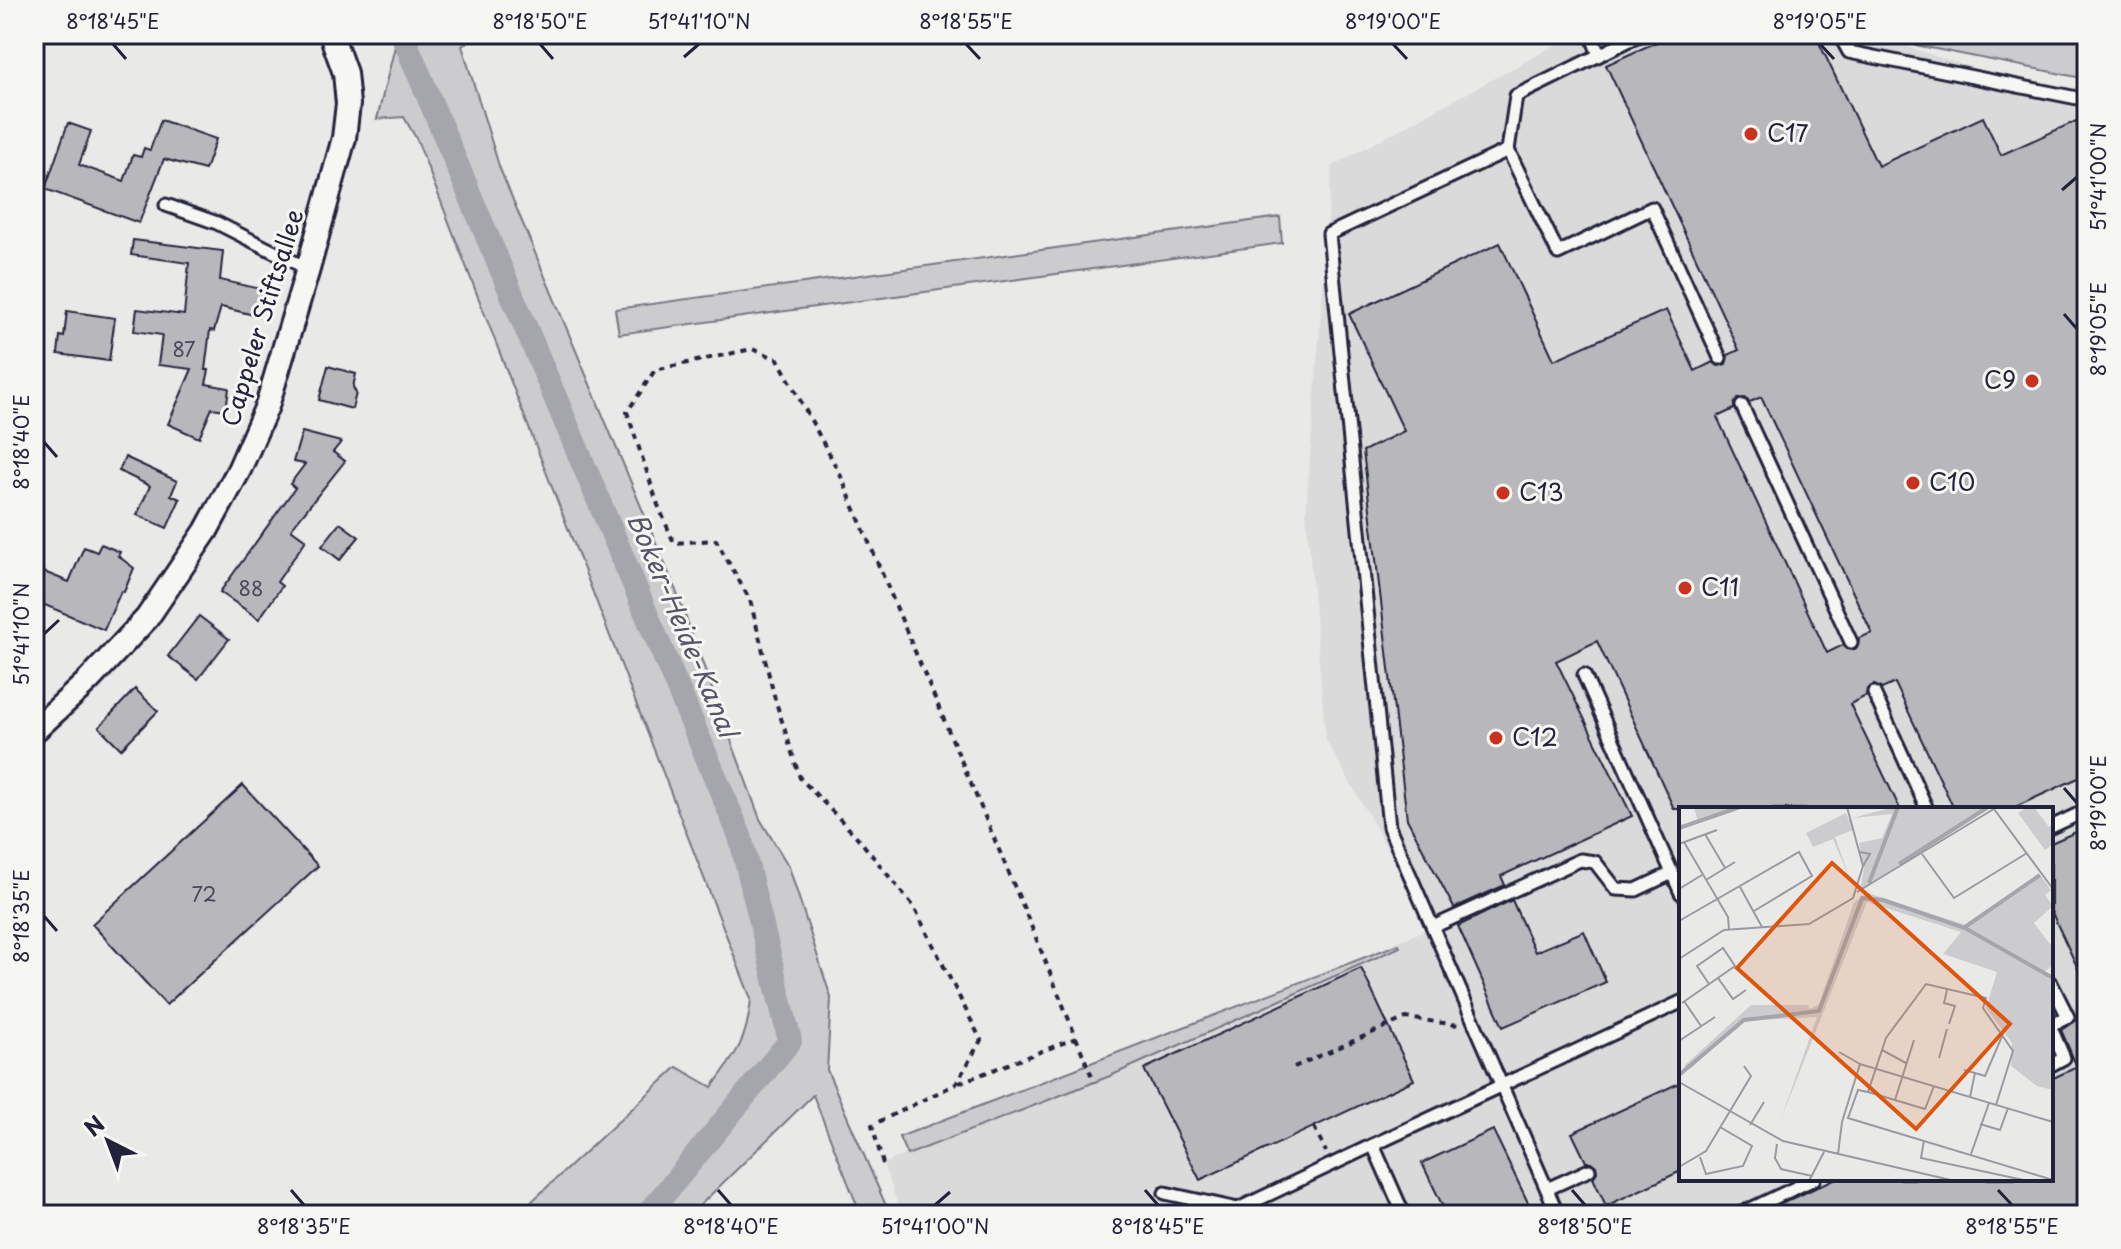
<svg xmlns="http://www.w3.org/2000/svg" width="2121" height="1249" font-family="'Playpen Sans',sans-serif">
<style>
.built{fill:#dadada;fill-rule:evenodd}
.green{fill:#ccccce;stroke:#777784;stroke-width:2}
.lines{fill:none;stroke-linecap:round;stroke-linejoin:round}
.stream{stroke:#71717f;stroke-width:7}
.canal{stroke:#a5a5ac;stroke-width:24}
.building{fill:#b8b8bc;stroke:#22223b;stroke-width:2;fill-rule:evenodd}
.service-casing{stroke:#22223b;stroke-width:17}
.minor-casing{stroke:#22223b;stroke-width:28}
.path{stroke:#22223b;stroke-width:4;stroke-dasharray:6 6;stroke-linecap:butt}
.service{stroke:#f6f6f2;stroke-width:11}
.minor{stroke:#f6f6f2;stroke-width:22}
.ticks{fill:none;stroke:#22223b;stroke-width:3}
.poi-dot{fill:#c8321e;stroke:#f6f6f2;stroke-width:3}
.labels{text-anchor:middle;stroke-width:6;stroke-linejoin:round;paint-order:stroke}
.number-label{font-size:20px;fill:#48485b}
.poi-label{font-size:24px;fill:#22223b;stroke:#f6f6f2;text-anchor:start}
.street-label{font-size:24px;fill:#22223b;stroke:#f6f6f2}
.water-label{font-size:26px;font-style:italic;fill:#565668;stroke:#f6f6f2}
.inset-river{fill:none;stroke:#a5a5ac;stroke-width:4}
.inset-road{fill:none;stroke:#9999a2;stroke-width:2}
.view{fill:#de560e;fill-opacity:0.15;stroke:#de560e;stroke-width:4}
.inset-edge{fill:none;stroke:#22223b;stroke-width:4}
.neatline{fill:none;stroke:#22223b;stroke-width:3}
.ticks-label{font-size:20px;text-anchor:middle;fill:#22223b}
</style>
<rect width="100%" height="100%" fill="#e9e9e7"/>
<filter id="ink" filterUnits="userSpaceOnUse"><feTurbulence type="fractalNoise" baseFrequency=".0125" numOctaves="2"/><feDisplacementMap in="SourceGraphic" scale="16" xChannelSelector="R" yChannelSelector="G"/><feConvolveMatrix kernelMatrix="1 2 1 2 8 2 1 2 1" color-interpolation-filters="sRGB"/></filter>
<g filter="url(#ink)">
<!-- built -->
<path class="built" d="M1576,34H1869L2087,106V1215H902L883,1164L1432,927L1326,740L1306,512L1332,166ZM1681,809H2051V1179H1681Z"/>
<!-- green -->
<g class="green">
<path d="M398,34H478L462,46L500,169L675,588L760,819L789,867L831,998L827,1070L890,1215H861L813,1095L690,1215H517L677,1067L712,1087C736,1054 747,1041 751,999L417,140L404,117L377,119Z"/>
<polygon points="1869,34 2087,34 2087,79 1870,36"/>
<polygon points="1280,217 1282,243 619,334 615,309"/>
<polygon points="1399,944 1400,947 1110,1076 907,1155 899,1137"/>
</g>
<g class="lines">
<!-- stream -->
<polyline class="stream" points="407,49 415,34"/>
<!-- canal -->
<polyline class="canal" points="402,34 740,836 790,1041 647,1215"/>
</g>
<!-- building -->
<g class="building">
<path d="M1674,34H1815L1878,166L1983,117L2001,155L2076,121L2087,145V774L2011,809H1954L1895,683L1882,689L1874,685L1867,689L1866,696L1850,704L1900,809H1674L1597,641L1556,661L1632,816L1501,876L1505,885L1454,908L1407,819L1363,451L1404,431L1349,314L1500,243L1554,360L1666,310L1695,371L1713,362L1718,366L1726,364L1728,355L1739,350L1606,65ZM1761,397L1872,633L1859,638L1858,646L1854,650L1847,649L1843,645L1827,653L1717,417L1734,409V404L1738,399L1744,398L1750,402Z"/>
<polygon points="161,120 216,139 205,170 164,159 139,223 45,189 68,123 91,131 79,165 124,181 133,155 141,157 144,148 150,150"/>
<polygon points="133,240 223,251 220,280 265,290 258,316 221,307 214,331 210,330 205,370 209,370 206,384 229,388 226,410 212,408 199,438 168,424 192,369 158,365 162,335 134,331 137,309 184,315 189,263 131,255"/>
<polygon points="67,311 115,318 109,361 58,354 60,336 64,337"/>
<polygon points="328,366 356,374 353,387 356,393 352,409 319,400"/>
<polygon points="302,432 341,442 333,452 345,461 291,529 306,540 277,582 282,586 259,619 220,592 295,488 290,484 305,464 293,462"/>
<polygon points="125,457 177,481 171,495 180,499 167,528 137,515 150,486 119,471"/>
<polygon points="340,523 359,537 340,560 322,546"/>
<polygon points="101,544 120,552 118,556 134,568 124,592 121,591 104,630 40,603 43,596 34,593 34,568 69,582 84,547 97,552"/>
<polygon points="199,616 229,639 198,679 168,656"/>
<polygon points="135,689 158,711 121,749 99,727"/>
<polygon points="243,785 318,866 166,1005 92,924"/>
<polygon points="2087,827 2087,988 2051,911 2051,843"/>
<polygon points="1512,900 1535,952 1584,931 1606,982 1503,1027 1458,926"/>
<polygon points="1361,968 1414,1080 1200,1180 1144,1069"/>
<polygon points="2087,1014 2087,1215 1758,1215 1834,1179 2051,1179 2051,1079 2077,1067 2061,1030"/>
<polygon points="1681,1082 1681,1171 1606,1206 1593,1178 1597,1172 1596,1166 1591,1162 1586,1162 1572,1133"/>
<polygon points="1493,1130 1534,1215 1447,1215 1422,1163"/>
</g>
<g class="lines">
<defs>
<g id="service">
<polyline points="1591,34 1599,55"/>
<polyline points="1642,34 1516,96 1508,150 1558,253 1652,208 1720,358"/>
<polyline points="1839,34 1849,52 2087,100"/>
<polyline points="1508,150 1329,234 1389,827 1558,1215"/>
<polyline points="166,205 217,223 308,269"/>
<polyline points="1742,406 1851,642"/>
<polyline points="1584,675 1681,893"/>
<polyline points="1874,693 1927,809"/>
<polyline points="2051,827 2087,810"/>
<polyline points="1433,927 1580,860 1595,862 1616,889 1636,890 1672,873"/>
<polyline points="2051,983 2068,1017 2051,1025"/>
<polyline points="2051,1028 2064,1058 2051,1065"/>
<polyline points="1547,1189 1589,1170"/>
<polyline points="1165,1193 1238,1209 1373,1145"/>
<polyline points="1404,1215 1373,1145 1681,1002"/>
<polyline points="1738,1215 1814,1179"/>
</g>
<polyline id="minor" points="34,731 88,681 147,618 206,531 239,470 267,406 308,269 344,138 348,104 345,73 331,34"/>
</defs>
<!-- service casing -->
<use href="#service" class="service-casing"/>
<!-- minor casing -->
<use href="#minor" class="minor-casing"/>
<!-- path -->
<g class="path">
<polyline points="1294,1067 1406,1018 1459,1025"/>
<polyline points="959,1083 1076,1038"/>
<polyline points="1314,1127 1326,1152"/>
<polyline points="883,1164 872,1125 956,1084 981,1040 914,907 857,837 800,778 775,699 750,600 716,540 674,543 658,505 627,412 655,370 752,349 778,359 840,474 1032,928 1094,1082"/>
</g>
<!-- service -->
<use href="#service" class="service"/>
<!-- minor -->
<use href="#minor" class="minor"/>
</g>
</g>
<!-- ticks -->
<path class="ticks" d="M113,44L126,59M540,44L553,59M966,44L980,59M1393,44L1407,59M1820,44L1834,59M684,57L699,44M2062,190L2077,177M2064,314L2077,329M44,442L57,457M44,634L59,620M2064,788L2077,803M44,916L57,931M291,1190L304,1205M718,1190L731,1205M1145,1190L1158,1205M1572,1190L1585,1205M1998,1190L2012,1205M935,1205L950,1192"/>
<!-- markers -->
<g class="poi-dot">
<circle cx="1751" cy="134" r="8"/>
<circle cx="2032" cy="381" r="8"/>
<circle cx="1913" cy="483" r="8"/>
<circle cx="1503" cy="493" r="8"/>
<circle cx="1685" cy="588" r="8"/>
<circle cx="1496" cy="738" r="8"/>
</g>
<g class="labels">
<!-- number labels -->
<g class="number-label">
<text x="184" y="357">87</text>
<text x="251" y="596">88</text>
<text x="204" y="902">72</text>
</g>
<!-- poi labels -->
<g class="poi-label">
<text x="1767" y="142">C17</text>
<text x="2016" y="389" text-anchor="end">C9</text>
<text x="1929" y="491">C10</text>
<text x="1519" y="501">C13</text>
<text x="1701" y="596">C11</text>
<text x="1512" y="746">C12</text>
</g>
<!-- street labels -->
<g class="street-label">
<text transform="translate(263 318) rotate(-73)" y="8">Cappeler Stiftsallee</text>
</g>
<!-- water labels -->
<g class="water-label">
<text transform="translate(682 625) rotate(67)" y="9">Boker-Heide-Kanal</text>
</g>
</g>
<!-- overview -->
<g transform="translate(1679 807)">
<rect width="374" height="374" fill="#e9e9e7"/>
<path d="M15,0H61L19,15ZM215,0H313L181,83L185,62L180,36L203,31L213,7L173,11ZM349,0H355L370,20L374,18V37L366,43L339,6ZM167,6L174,23L156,30L171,72L154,32L134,40L127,26ZM362,69L372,83L366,88L374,99L355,116L374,141V158L364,166L374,172V283L358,279L332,259L333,236L307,201L318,165L264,147L282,125L188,95L102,312L138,210L65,214L11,262L5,259L72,198H129L131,202L140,197L175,95L189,86L290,119Z" fill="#ccccce"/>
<path class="inset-river" d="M0,21L61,0M220,57L309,0M190,76L219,0M183,91L204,93L286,121L374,171M286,120L361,68M0,268L65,213L140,204L184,89"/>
<path class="inset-road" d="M315,2L374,82M26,27L46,61M5,35L49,110L50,122M0,37L38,23M181,45L191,47L184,59M243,47L275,91L348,46M27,73L56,55M61,80L83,120M0,82L23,68M178,85L318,0M0,114L120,45L133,69L75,104M0,152L45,123L130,117L174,91L184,59L168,0M39,171L54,192L67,183M268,183L265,196L276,199L270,217M5,194L22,219M3,196L56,159L44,141L18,159L30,177M0,234L36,210M203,243L227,256M160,245L181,257M260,251L268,222M285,263L296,266L291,290M296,266L306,269L324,227M0,275L104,334L276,374M189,285L246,302L255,279M216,293L235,233M317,298L334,244L304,201L307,191L247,177L207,231L189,285L179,283L169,311L374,373M301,317L321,323L329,301M71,318L85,295M245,333L242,351L349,374M98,337L96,351L102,362L133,369M159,347L163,315L181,257L374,315M292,347L310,296M21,350L27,367L64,359L73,339L41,320M0,360L27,344L72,269L65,259M130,374L145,345"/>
<path class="view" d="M153,56L331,217L237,322L58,161Z"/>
<rect width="374" height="374" class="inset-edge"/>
</g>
<!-- margin -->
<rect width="2121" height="1249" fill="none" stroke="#f6f6f2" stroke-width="88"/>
<!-- north arrow -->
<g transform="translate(108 1141) rotate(318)" stroke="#f6f6f2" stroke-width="6" paint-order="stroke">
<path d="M0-6L14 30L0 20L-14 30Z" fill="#22223b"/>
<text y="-12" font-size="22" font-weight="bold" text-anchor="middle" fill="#22223b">N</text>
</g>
<rect x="44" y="44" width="2033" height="1161" class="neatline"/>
<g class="ticks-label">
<text x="113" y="29">8°18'45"E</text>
<text x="540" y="29">8°18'50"E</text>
<text x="699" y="29">51°41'10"N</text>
<text x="966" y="29">8°18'55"E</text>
<text x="1393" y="29">8°19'00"E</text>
<text x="1820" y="29">8°19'05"E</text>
<text transform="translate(2099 177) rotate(-90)" y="7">51°41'00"N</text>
<text transform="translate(2099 329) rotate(-90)" y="7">8°19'05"E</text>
<text transform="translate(22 442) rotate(-90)" y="7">8°18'40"E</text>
<text transform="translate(22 634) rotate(-90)" y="7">51°41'10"N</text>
<text transform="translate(2099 803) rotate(-90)" y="7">8°19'00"E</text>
<text transform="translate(22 916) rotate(-90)" y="7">8°18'35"E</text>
<text x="304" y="1234">8°18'35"E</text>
<text x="731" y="1234">8°18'40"E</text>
<text x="935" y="1234">51°41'00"N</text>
<text x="1158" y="1234">8°18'45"E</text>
<text x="1585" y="1234">8°18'50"E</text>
<text x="2012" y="1234">8°18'55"E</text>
</g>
</svg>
